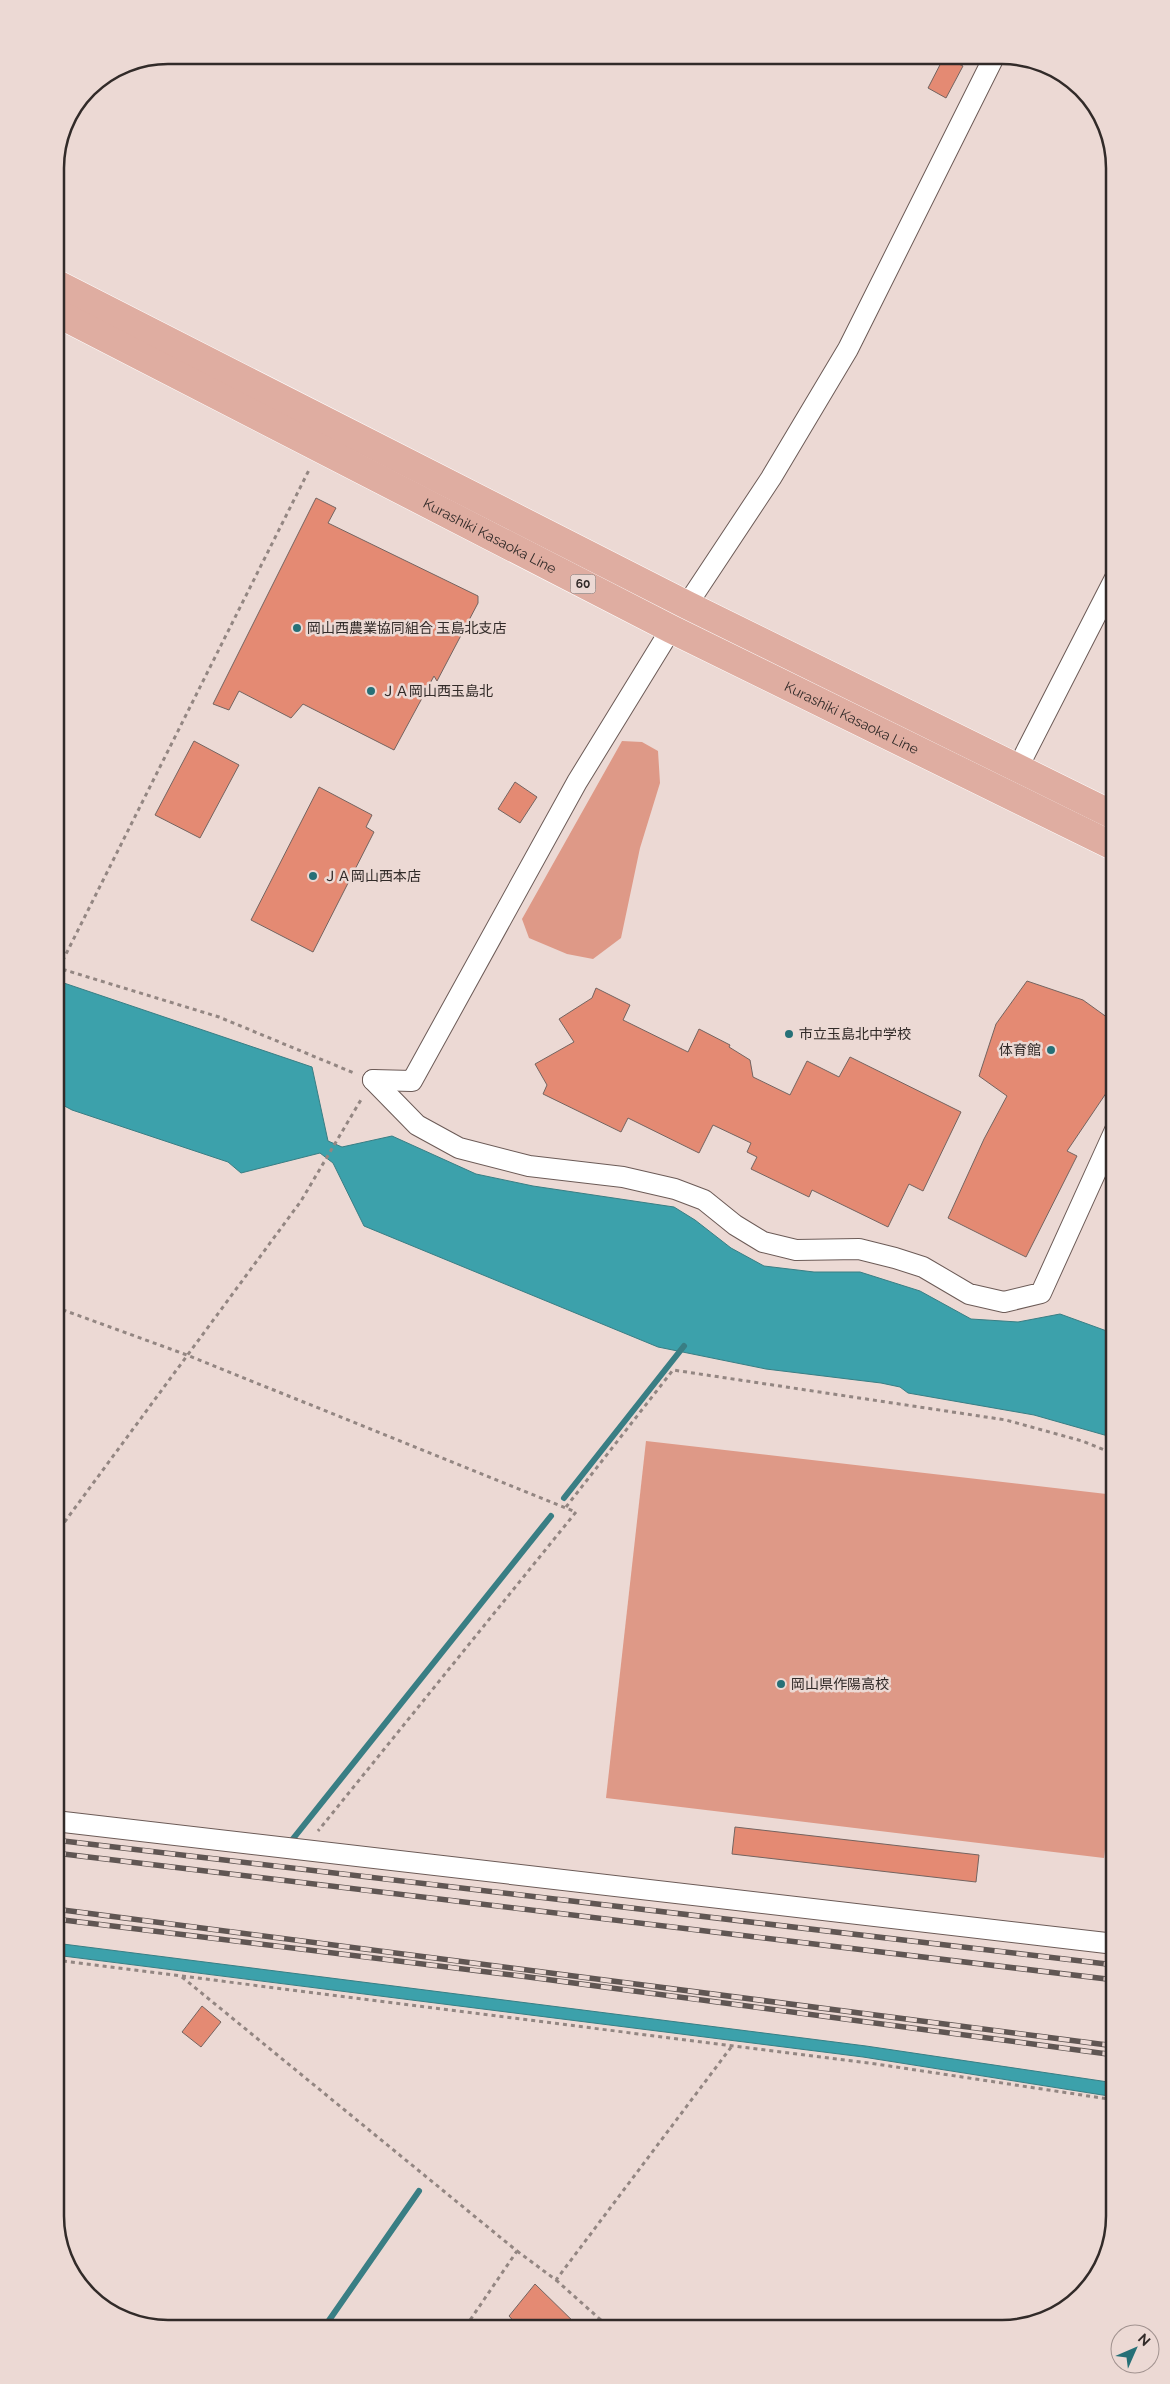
<svg xmlns="http://www.w3.org/2000/svg" width="1170" height="2384" font-family="Raleway,'Noto Sans JP',sans-serif">
<style>
.green{fill:#de9987}
.water{fill:#3ca1ab;stroke:#397e84}
.lines{fill:none;stroke-linecap:round;stroke-linejoin:round}
.stream{stroke:#397e84;stroke-width:6}
.building{fill:#e48a73;stroke:#746460}
.minor-casing{stroke:#6c5b57;stroke-width:22}
.primary-casing{stroke:#fff;stroke-width:29}
.path{stroke:#938682;stroke-width:3;stroke-dasharray:4 4;stroke-linecap:butt}
.minor{stroke:#fff;stroke-width:20}
.primary{stroke:#dfada1;stroke-width:28}
.rail-casing{stroke:#605653;stroke-width:5.5}
.rail{stroke:#ecd9d4;stroke-width:4;stroke-dasharray:11;stroke-linecap:butt}
.poi-dot{fill:#267077;stroke:#ecd9d4;stroke-width:2}
.labels{text-anchor:middle;stroke-width:5;stroke-linejoin:round;paint-order:stroke}
.shield{fill:#ecd9d4;stroke:#6a5f5c;stroke-width:1}
.shield-label{font-size:12px;font-weight:bold;fill:#322b29}
.street-label{font-size:14px;fill:#322b29;stroke:#ecd9d4}
.poi-label{font-size:14px;fill:#322b29;stroke:#ecd9d4;text-anchor:start}
.rim{fill:none;stroke:#322b29;stroke-width:2.5}
</style>
<rect width="100%" height="100%" fill="#ecd9d4"/>
<!-- green -->
<g class="green">
<polygon points="622,741 642,742 658,751 660,783 640,848 621,938 593,959 567,954 529,938 522,919"/>
<polygon points="646,1441 1115,1495 1115,1767 1104,1858 606,1798"/>
</g>
<!-- water -->
<g class="water">
<polygon points="55,980 312,1067 328,1141 342,1147 392,1136 476,1174 533,1186 674,1207 695,1220 731,1248 764,1266 814,1272 860,1272 920,1291 971,1319 1018,1322 1060,1314 1115,1334 1115,1438 1034,1415 908,1393 900,1387 881,1383 766,1369 658,1347 364,1226 333,1163 320,1153 241,1173 228,1162 72,1110 55,1101"/>
<polygon points="55,1943 866,2046 1115,2083 1115,2097 863,2057 55,1955"/>
</g>
<g class="lines">
<!-- stream -->
<g class="stream">
<polyline points="564,1498 684,1346"/>
<polyline points="292,1840 551,1516"/>
<polyline points="323,2329 419,2191"/>
</g>
</g>
<!-- building -->
<g class="building">
<polygon points="944,57 963,66 946,98 928,88"/>
<polygon points="316,498 336,508 328,523 478,596 478,603 437,681 434,676 394,750 303,704 291,718 239,691 229,710 213,704"/>
<polygon points="194,741 239,765 200,838 155,815"/>
<polygon points="515,782 537,797 520,823 498,809"/>
<polygon points="319,787 372,815 366,827 374,832 313,952 251,920"/>
<polygon points="1027,981 1083,1000 1115,1023 1115,1080 1067,1151 1077,1156 1026,1257 948,1218 984,1139 1007,1096 979,1076 996,1024"/>
<polygon points="596,988 630,1005 623,1020 688,1052 699,1029 730,1045 729,1047 750,1060 753,1077 790,1095 807,1061 839,1077 850,1057 961,1112 923,1191 909,1184 888,1227 812,1190 809,1197 751,1169 757,1157 747,1152 751,1143 713,1125 699,1153 628,1118 621,1132 543,1094 547,1085 535,1064 574,1042 559,1019 592,998"/>
<polygon points="735,1827 979,1855 976,1882 732,1854"/>
<polygon points="202,2006 221,2022 201,2047 182,2032"/>
<polygon points="535,2284 581,2329 521,2329 518,2326 509,2316"/>
</g>
<g class="lines">
<defs>
<g id="minor">
<polyline points="1011,781 1115,578"/>
<polyline points="373,1080 412,1081 577,782 671,629 771,478 848,349 995,55"/>
<polyline points="373,1080 417,1125 459,1148 529,1166 623,1177 675,1189 704,1200 735,1225 763,1242 796,1250 859,1249 895,1258 923,1267 969,1294 1004,1302 1041,1293 1115,1130"/>
<polyline points="55,1821 1115,1944"/>
</g>
<g id="primary">
<polyline points="55,283 687,605 1115,816"/>
<path id="s1" d="M55,312L671,629L1115,847"/>
</g>
</defs>
<!-- minor casing -->
<use href="#minor" class="minor-casing"/>
<!-- primary casing -->
<use href="#primary" class="primary-casing"/>
<!-- path -->
<g class="path">
<polyline points="55,967 219,1017 354,1073"/>
<polyline points="59,968 309,470"/>
<polyline points="55,1307 187,1355 576,1512 318,1831"/>
<polyline points="566,1507 673,1370 1006,1420 1082,1441 1115,1454"/>
<polyline points="55,1535 301,1201 362,1098"/>
<polyline points="55,1960 876,2064 1115,2100"/>
<polyline points="182,1977 517,2251 464,2329"/>
<polyline points="517,2251 556,2280 732,2046"/>
<polyline points="556,2280 611,2329"/>
</g>
<!-- minor -->
<use href="#minor" class="minor"/>
<!-- primary -->
<use href="#primary" class="primary"/>
<defs>
<g id="rail">
<polyline points="55,1840 1115,1965"/>
<polyline points="55,1853 1115,1980"/>
<polyline points="55,1909 1115,2046"/>
<polyline points="55,1919 521,1976 1115,2055"/>
</g>
</defs>
<!-- rail casing -->
<use href="#rail" class="rail-casing"/>
<!-- rail -->
<use href="#rail" class="rail"/>
</g>
<!-- markers -->
<g class="poi-dot">
<circle cx="297" cy="628" r="5"/>
<circle cx="371" cy="691" r="5"/>
<circle cx="313" cy="876" r="5"/>
<circle cx="789" cy="1034" r="5"/>
<circle cx="1051" cy="1050" r="5"/>
<circle cx="781" cy="1684" r="5"/>
</g>
<g class="labels">
<!-- shield labels -->
<rect class="shield" x="570.5" y="574.5" width="25" height="19" rx="4"/>
<g class="shield-label">
<text x="583" y="588">60</text>
</g>
<!-- street labels -->
<g class="street-label">
<text dy="5" stroke="none"><textPath href="#s1" startOffset="489">Kurashiki Kasaoka Line</textPath></text>
<text dy="5" stroke="none"><textPath href="#s1" startOffset="894">Kurashiki Kasaoka Line</textPath></text>
</g>
<!-- poi labels -->
<g class="poi-label">
<text x="307" y="633">岡山西農業協同組合 玉島北支店</text>
<text x="381" y="696">ＪＡ岡山西玉島北</text>
<text x="323" y="881">ＪＡ岡山西本店</text>
<text x="799" y="1039">市立玉島北中学校</text>
<text x="1041" y="1055" text-anchor="end">体育館</text>
<text x="791" y="1689">岡山県作陽高校</text>
</g>
</g>
<!-- crop -->
<path d="M0 0H1170V2384H0ZM168 64H1002A104 104 0 0 1 1106 168V2216A104 104 0 0 1 1002 2320H168A104 104 0 0 1 64 2216V168A104 104 0 0 1 168 64Z" fill="#ecd9d4" fill-rule="evenodd"/>
<path class="rim" d="M168 64H1002A104 104 0 0 1 1106 168V2216A104 104 0 0 1 1002 2320H168A104 104 0 0 1 64 2216V168A104 104 0 0 1 168 64Z"/>
<!-- north arrow -->
<g transform="translate(1135 2349) rotate(45)"><circle r="24" fill="#ecd9d4" stroke="#a29390"/>
<path d="M0-4L9 19L0 12L-9 19Z" fill="#267077"/>
<text y="-8" font-size="14" font-weight="bold" text-anchor="middle" fill="#322b29">N</text>
</g>
</svg>
